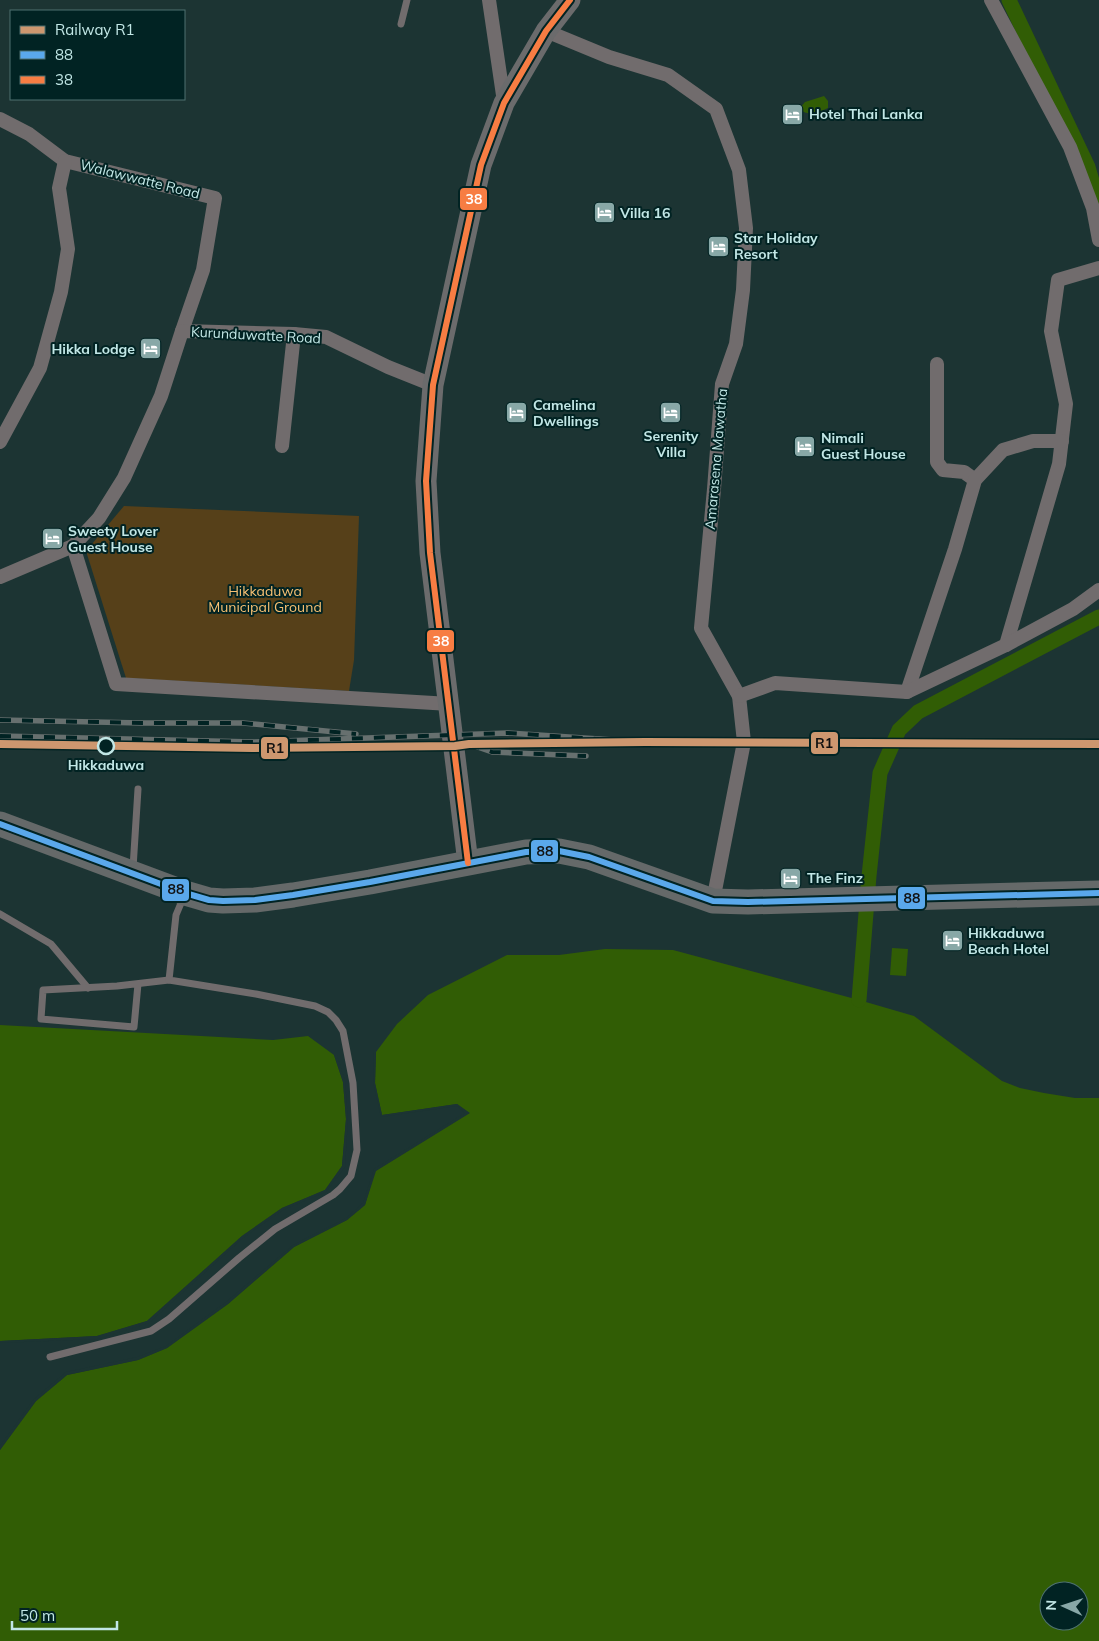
<svg xmlns="http://www.w3.org/2000/svg" width="1099" height="1641" font-family="Mulish,sans-serif">
<style>
.green{fill:#564019}
.water{fill:#315d05;fill-rule:evenodd}
.pier{fill:#1c3433}
.lines{fill:none;stroke-linecap:round;stroke-linejoin:round}
.canal{stroke:#315d05;stroke-width:15}
.lane{stroke:#716c6d;stroke-width:7}
.street{stroke:#716c6d;stroke-width:14}
.primary{stroke:#6b6b6c;stroke-width:21}
.highway{stroke:#656969;stroke-width:25}
.rail-casing{stroke:#67706f;stroke-width:5.5}
.rail{stroke:#012323;stroke-width:4;stroke-dasharray:11;stroke-linecap:butt}
.bus-1-casing{stroke:#012323;stroke-width:10}
.bus-2-casing{stroke:#012323;stroke-width:10}
.bus-1{stroke:#5aa8eb;stroke-width:6}
.bus-2{stroke:#f77d43;stroke-width:6}
.rail-1-casing{stroke:#012323;stroke-width:11}
.rail-1{stroke:#cd976f;stroke-width:8}
.stop-dot{fill:#012323;stroke:#c2e7e6;stroke-width:2.5}
.labels{text-anchor:middle;stroke-width:4;stroke-linejoin:round;paint-order:stroke}
.poi-label{font-size:14px;font-weight:bold;fill:#c2e7e6;stroke:#012323;text-anchor:start}
.street-label{font-size:14px;fill:#c2e7e6;stroke:#012323}
.park-label{font-size:14px;fill:#f7c073;stroke:#012323}
.stop-label{font-size:14px;font-weight:bold;fill:#c2e7e6;stroke:#012323}
.line-badge{stroke:#012323;stroke-width:2}
.badge-label{font-size:14px;text-anchor:middle;font-weight:bold;fill:#fff}
.pale-badge-label{font-size:14px;text-anchor:middle;font-weight:bold;fill:#111}
</style>
<rect width="100%" height="100%" fill="#1c3433"/>
<!-- green -->
<polygon class="green" points="124,506 359,516 354,660 349,691 126,678 86,551"/>
<!-- water -->
<g class="water">
<path d="M824,96L828,101V108C818,113 809,117 799,109L805,102Z"/>
<polygon points="892,948 908,949 906,976 890,975"/>
<path d="M605,949L673,950L859,1000L914,1016L1002,1081L1020,1088L1044,1093L1075,1098H1099V1641H0V1450L36,1401L67,1375L138,1360L167,1348L228,1304L294,1247L347,1220L365,1205L375,1171L469,1113L457,1104L382,1115L375,1083L376,1052L397,1024L428,995L507,955H559ZM1049,1591H1079V1621H1049Z"/>
<polygon points="0,1025 273,1040 308,1036 334,1055 343,1082 346,1119 342,1166 325,1190 282,1208 242,1236 147,1321 97,1336 0,1341"/>
</g>
<!-- pier -->
<g class="pier">
<polygon points="374,1052 376,1052 375,1083 382,1115 457,1104 470,1113 376,1171 365,1205 347,1220 294,1247 228,1304 167,1348 138,1360 67,1375 36,1401 0,1450 0,1446 34,1399 66,1372 137,1357 166,1346 226,1302 293,1245 346,1218 363,1203 374,1169 465,1113 457,1106 381,1117 373,1083"/>
<polygon points="334,1055 337,1055 345,1081 348,1119 345,1167 326,1192 283,1210 243,1238 149,1323 97,1339 0,1343 0,1341 97,1336 147,1321 242,1236 282,1208 325,1190 342,1166 346,1119 343,1082"/>
</g>
<g class="lines">
<!-- canal -->
<g class="canal">
<polyline points="1009,0 1088,167 1099,205"/>
<polyline points="859,1000 869,876 880,773 899,730 918,712 1099,617"/>
</g>
<!-- lane -->
<g class="lane">
<polyline points="401,24 407,0"/>
<polyline points="133,868 138,789"/>
<polyline points="0,914 51,944 88,988"/>
<polyline points="138,984 134,1027 41,1019 43,990 117,986 169,980"/>
<polyline points="50,1357 151,1331 169,1319 239,1258 275,1229 333,1195 340,1189 351,1176 357,1150 353,1083 343,1031 336,1020 328,1012 315,1006 256,994 169,980 176,915 184,896"/>
</g>
<!-- street -->
<g class="street">
<polyline points="489,0 504,102"/>
<polyline points="991,0 1070,147 1093,208 1099,240"/>
<polyline points="546,31 609,57 668,75 716,109 739,170 746,228 743,290 736,344 722,384 714,489 701,628 739,696 744,742 713,901"/>
<polyline points="0,119 29,134 65,161 215,198 203,270 182,331"/>
<polyline points="937,364 937,462 943,470 964,472 975,480"/>
<polyline points="0,442 40,368 61,292 68,249 59,188 65,161"/>
<polyline points="282,446 294,334"/>
<polyline points="73,546 116,684 450,704"/>
<polyline points="0,577 73,546 99,518 124,478 161,396 182,331 294,334 326,337 388,367 433,385"/>
<polyline points="1006,645 1059,464 1066,404 1051,331 1058,280 1099,268"/>
<polyline points="907,692 955,549 975,480 1003,450 1033,441 1062,441"/>
<polyline points="739,696 775,683 907,692 1006,645 1073,609 1099,590"/>
</g>
<!-- primary -->
<polyline class="primary" points="468,863 430,553 426,481 433,385 481,165 504,103 546,31 570,0"/>
<!-- highway -->
<polyline class="highway" points="0,824 185,893 209,900 223,901 255,900 293,895 370,882 526,852 559,851 589,857 713,901 748,902 1099,893"/>
<defs>
<g id="rail">
<polyline points="0,720 142,723 243,723 356,734"/>
<polyline points="0,736 254,742 508,733 645,742"/>
<polyline points="469,744 492,752 586,756"/>
</g>
</defs>
<!-- rail casing -->
<use href="#rail" class="rail-casing"/>
<!-- rail -->
<use href="#rail" class="rail"/>
<defs>
<polyline id="bus-1" points="0,824 185,893 209,900 223,901 255,900 293,895 370,882 526,852 559,851 589,857 713,901 748,902 1099,893"/>
<polyline id="bus-2" points="468,863 430,553 426,481 433,385 481,165 504,103 546,31 570,0"/>
</defs>
<!-- bus-1 casing -->
<use href="#bus-1" class="bus-1-casing"/>
<!-- bus-2 casing -->
<use href="#bus-2" class="bus-2-casing"/>
<!-- bus-1 -->
<use href="#bus-1" class="bus-1"/>
<!-- bus-2 -->
<use href="#bus-2" class="bus-2"/>
<defs>
<polyline id="rail-1" points="0,744 252,748 455,746 469,744 645,742 1099,744"/>
</defs>
<!-- rail-1 casing -->
<use href="#rail-1" class="rail-1-casing"/>
<!-- rail-1 -->
<use href="#rail-1" class="rail-1"/>
</g>
<!-- icons -->
<defs>
<symbol id="hotel-square" viewBox="-11 -11 22 22"><rect x="-9" y="-9" width="18" height="18" rx="4" fill="#88a8a7" stroke="#012323"/><path d="M-6-4.5h1.5V1H6V5H4.5V3h-9V5H-6ZM-4 0a1.8 1.8 0 1 1 3.6 0ZM.5 0V-2.5h3Q6-2.5 6 0Z" fill="#fff"/></symbol>
</defs>
<g fill-rule="evenodd">
<use href="#hotel-square" x="780" y="102" width="25" height="25"/>
<use href="#hotel-square" x="592" y="200" width="25" height="25"/>
<use href="#hotel-square" x="706" y="234" width="25" height="25"/>
<use href="#hotel-square" x="138" y="336" width="25" height="25"/>
<use href="#hotel-square" x="504" y="400" width="25" height="25"/>
<use href="#hotel-square" x="658" y="400" width="25" height="25"/>
<use href="#hotel-square" x="792" y="434" width="25" height="25"/>
<use href="#hotel-square" x="40" y="526" width="25" height="25"/>
<use href="#hotel-square" x="778" y="866" width="25" height="25"/>
<use href="#hotel-square" x="940" y="928" width="25" height="25"/>
</g>
<!-- markers -->
<circle class="stop-dot" cx="106" cy="746" r="8"/>
<g class="labels">
<!-- poi labels -->
<g class="poi-label">
<text x="809" y="119">Hotel Thai Lanka</text>
<text x="620" y="218">Villa 16</text>
<text x="734" y="243">Star Holiday<tspan x="734" dy="16">Resort</tspan></text>
<text x="135" y="354" text-anchor="end">Hikka Lodge</text>
<text x="533" y="410">Camelina<tspan x="533" dy="16">Dwellings</tspan></text>
<text x="671" y="441" text-anchor="middle">Serenity<tspan x="671" dy="16">Villa</tspan></text>
<text x="821" y="443">Nimali<tspan x="821" dy="16">Guest House</tspan></text>
<text x="68" y="536">Sweety Lover<tspan x="68" dy="16">Guest House</tspan></text>
<text x="807" y="883">The Finz</text>
<text x="968" y="938">Hikkaduwa<tspan x="968" dy="16">Beach Hotel</tspan></text>
</g>
<!-- street labels -->
<g class="street-label">
<text transform="translate(140 179) rotate(14)" y="5">Walawwatte Road</text>
<text transform="translate(256 335) rotate(3)" y="5">Kurunduwatte Road</text>
<text transform="translate(716 459) rotate(-85)" y="5">Amarasena Mawatha</text>
</g>
<!-- park labels -->
<g class="park-label">
<text x="265" y="596">Hikkaduwa<tspan x="265" dy="16">Municipal Ground</tspan></text>
</g>
<!-- stop labels -->
<g class="stop-label">
<text x="106" y="770">Hikkaduwa</text>
</g>
</g>
<g class="line-badge">
<rect x="459" y="187" width="29" height="24" rx="5" fill="#f77d43"/>
<rect x="426" y="629" width="29" height="24" rx="5" fill="#f77d43"/>
<rect x="810" y="731" width="29" height="24" rx="5" fill="#cd976f"/>
<rect x="260" y="736" width="29" height="24" rx="5" fill="#cd976f"/>
<rect x="530" y="839" width="29" height="24" rx="5" fill="#5aa8eb"/>
<rect x="161" y="878" width="29" height="24" rx="5" fill="#5aa8eb"/>
<rect x="897" y="886" width="29" height="24" rx="5" fill="#5aa8eb"/>
</g>
<g class="badge-label">
<text x="474" y="204">38</text>
<text x="441" y="646">38</text>
</g>
<g class="pale-badge-label">
<text x="824" y="748">R1</text>
<text x="275" y="753">R1</text>
<text x="545" y="856">88</text>
<text x="176" y="894">88</text>
<text x="912" y="903">88</text>
</g>
<!-- legend -->
<rect x="10" y="10" width="175" height="90" fill="#012323" stroke="#4e7171"/>
<rect x="20" y="26" width="25" height="8" fill="#cd976f" stroke="#4e7171"/>
<text x="55" y="35" font-size="15" fill="#c2e7e6">Railway R1</text>
<rect x="20" y="51" width="25" height="8" fill="#5aa8eb" stroke="#4e7171"/>
<text x="55" y="60" font-size="15" fill="#c2e7e6">88</text>
<rect x="20" y="76" width="25" height="8" fill="#f77d43" stroke="#4e7171"/>
<text x="55" y="85" font-size="15" fill="#c2e7e6">38</text>
<!-- north arrow -->
<g transform="translate(1064 1606) rotate(273)"><circle r="24" fill="#012323" stroke="#4e7171"/>
<path d="M0-4L9 19L0 12L-9 19Z" fill="#88a8a7"/>
<text y="-8" font-size="14" font-weight="bold" text-anchor="middle" fill="#c2e7e6">N</text>
</g>
<!-- scale -->
<path d="M12 1621v8h105v-8" fill="none" stroke="#c2e7e6" stroke-width="2.5"/>
<text x="20" y="1621" font-size="15" fill="#c2e7e6" stroke="#012323" stroke-width="4" paint-order="stroke">50 m</text>
</svg>
